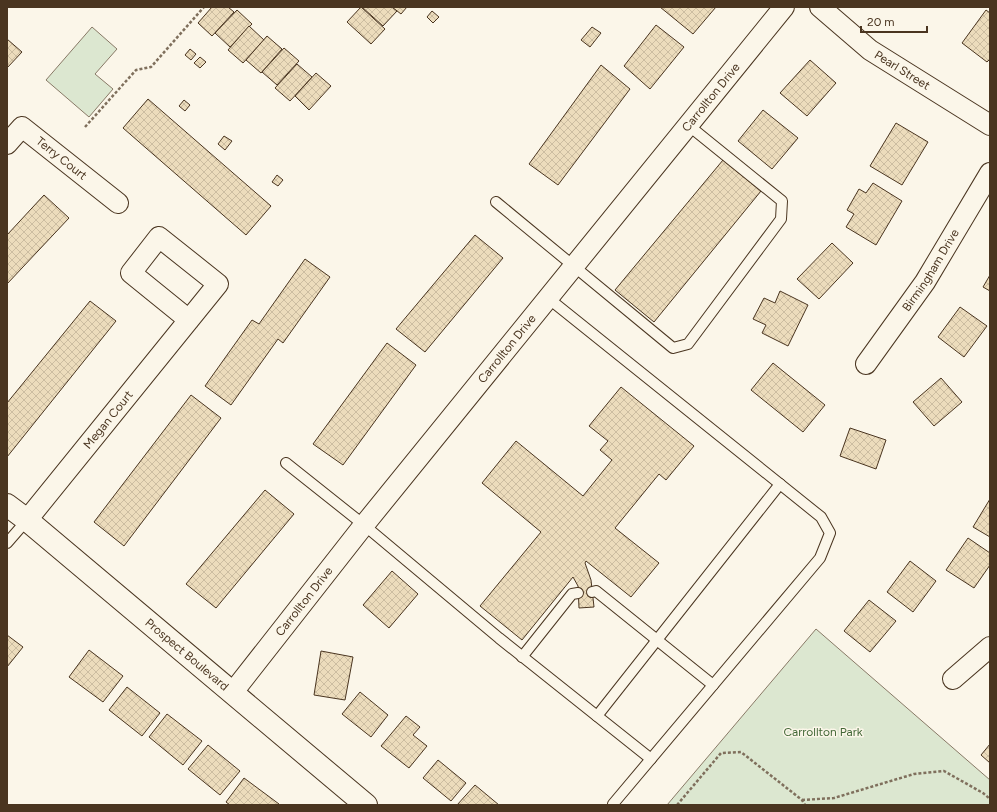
<svg xmlns="http://www.w3.org/2000/svg" width="997" height="812" font-family="Figtree,sans-serif">
<style>
.green{fill:#dce7d0;stroke:#887966}
.building{fill:url(#building-cross-hatch);stroke:#4a3520}
.lines{fill:none;stroke-linecap:round;stroke-linejoin:round}
.service-casing{stroke:#4a3520;stroke-width:12}
.minor-casing{stroke:#4a3520;stroke-width:22}
.tertiary-casing{stroke:#4a3520;stroke-width:24}
.path{stroke:#7f6f5c;stroke-width:2.5;stroke-dasharray:3 2;stroke-linecap:butt}
.service{stroke:#fbf6e9;stroke-width:10}
.minor{stroke:#fbf6e9;stroke-width:20}
.tertiary{stroke:#fbf6e9;stroke-width:22}
.labels{text-anchor:middle;stroke-width:3;stroke-linejoin:round;paint-order:stroke}
.street-label{font-size:12px;fill:#4a3520;stroke:#fbf6e9}
.park-label{font-size:12px;fill:#436837;stroke:#fbf6e9}
</style>
<defs>
<pattern id="building-cross-hatch" width="8" height="8" patternUnits="userSpaceOnUse"><rect width="8" height="8" fill="#ecdcbc"/><path d="M0 0l8 8M0 8l8-8" fill="none" stroke="#ccbda1"/></pattern>
</defs>
<rect width="100%" height="100%" fill="#fbf6e9"/>
<!-- green -->
<g class="green">
<polygon points="92,27 117,49 95,74 113,89 89,117 46,80"/>
<polygon points="816,629 990,780 990,805 667,805"/>
</g>
<!-- building -->
<g class="building">
<polygon points="212,7 228,7 234,12 212,36 198,23"/>
<polygon points="361,7 385,29 371,44 347,22"/>
<polygon points="362,7 392,7 397,11 383,26"/>
<polygon points="392,7 407,7 401,14"/>
<polygon points="660,7 716,7 693,34"/>
<polygon points="237,10 252,24 230,47 215,33"/>
<polygon points="986,10 990,13 990,59 987,62 962,43"/>
<polygon points="432,11 439,17 433,23 427,17"/>
<polygon points="656,25 684,47 650,89 624,66"/>
<polygon points="249,26 264,40 243,63 228,50"/>
<polygon points="592,27 601,33 590,47 581,40"/>
<polygon points="267,36 282,49 261,73 246,60"/>
<polygon points="7,39 22,52 7,68"/>
<polygon points="284,48 299,61 277,85 262,72"/>
<polygon points="190,49 196,54 191,60 185,55"/>
<polygon points="200,57 206,62 200,68 194,63"/>
<polygon points="810,60 836,83 807,116 780,93"/>
<polygon points="297,64 312,77 290,101 275,88"/>
<polygon points="601,65 630,89 558,185 529,164"/>
<polygon points="316,73 331,86 309,110 295,96"/>
<polygon points="148,99 271,206 246,235 123,128"/>
<polygon points="184,100 190,105 185,111 179,106"/>
<polygon points="763,110 798,138 772,169 738,141"/>
<polygon points="896,123 928,142 902,185 870,166"/>
<polygon points="224,136 232,141 225,150 218,144"/>
<polygon points="723,160 761,191 654,322 615,290"/>
<polygon points="277,175 283,180 278,186 272,182"/>
<polygon points="873,183 902,201 876,245 846,227 854,214 847,210 859,189 866,193"/>
<polygon points="44,195 69,218 7,284 7,235"/>
<polygon points="475,235 503,258 425,352 396,329"/>
<polygon points="832,243 853,263 819,299 797,279"/>
<polygon points="305,259 330,277 283,343 278,339 231,405 205,386 252,320 259,324"/>
<polygon points="990,275 990,291 983,287"/>
<polygon points="780,291 808,305 788,346 762,333 766,325 753,319 764,298 775,303"/>
<polygon points="90,301 116,321 7,457 7,403"/>
<polygon points="960,307 987,326 964,357 938,337"/>
<polygon points="387,343 416,365 343,465 313,444"/>
<polygon points="773,363 825,405 803,432 751,390"/>
<polygon points="941,378 962,402 934,426 913,402"/>
<polygon points="621,387 694,446 666,480 659,474 615,528 659,563 631,597 586,561 585,563 591,580 594,607 579,608 578,586 573,577 522,640 480,606 541,532 482,483 516,441 583,496 612,460 600,450 608,441 589,426"/>
<polygon points="191,395 221,418 124,546 94,522"/>
<polygon points="850,428 886,440 876,469 840,456"/>
<polygon points="265,490 294,514 216,608 186,584"/>
<polygon points="990,499 990,537 973,527"/>
<polygon points="968,538 990,553 990,565 974,588 946,570"/>
<polygon points="910,561 936,581 913,612 887,592"/>
<polygon points="392,571 418,594 389,628 363,605"/>
<polygon points="869,600 896,621 870,652 844,631"/>
<polygon points="7,635 23,647 7,667"/>
<polygon points="89,650 123,676 103,702 69,677"/>
<polygon points="321,651 353,657 345,700 314,695"/>
<polygon points="127,687 160,713 142,736 109,710"/>
<polygon points="360,692 388,715 371,737 342,714"/>
<polygon points="167,714 202,741 183,765 149,737"/>
<polygon points="406,716 420,727 413,735 427,746 409,768 381,746"/>
<polygon points="990,744 990,763 981,755"/>
<polygon points="208,745 240,771 220,795 188,769"/>
<polygon points="438,760 466,783 451,801 423,778"/>
<polygon points="244,778 279,804 278,805 230,805 226,802"/>
<polygon points="475,785 499,805 457,805"/>
</g>
<g class="lines">
<defs>
<g id="service">
<polyline points="496,202 673,348 688,344 781,219 782,201 688,125"/>
<polyline points="548,298 821,517 830,533 820,558 613,804"/>
<polyline points="286,463 364,525 499,638 651,759"/>
<polyline points="7,543 27,520"/>
<polyline points="592,592 596,591 713,685"/>
<polyline points="522,657 572,594 578,593"/>
<polyline points="597,716 780,484"/>
</g>
<g id="minor">
<path id="s1" d="M820,7L870,50L990,125"/>
<path id="s2" d="M7,144L22,127L118,203"/>
<path id="s3" d="M866,364L925,282L990,173"/>
<path id="s4" d="M27,520L218,284L159,237L131,273L189,320"/>
<polyline points="953,679 990,647"/>
<path id="s5" d="M233,692L364,525L784,7"/>
</g>
<g id="tertiary">
<path id="s6" d="M7,505L27,520L366,805"/>
</g>
</defs>
<!-- service casing -->
<use href="#service" class="service-casing"/>
<!-- minor casing -->
<use href="#minor" class="minor-casing"/>
<!-- tertiary casing -->
<use href="#tertiary" class="tertiary-casing"/>
<!-- path -->
<g class="path">
<polyline points="85,127 136,70 151,67 204,7"/>
<polyline points="802,800 834,798 914,774 944,771 983,793 990,799"/>
<polyline points="677,805 721,753 741,752 802,800 805,805"/>
</g>
<!-- service -->
<use href="#service" class="service"/>
<!-- minor -->
<use href="#minor" class="minor"/>
<!-- tertiary -->
<use href="#tertiary" class="tertiary"/>
</g>
<g class="labels">
<!-- street labels -->
<g class="street-label">
<text dy="4" stroke="none"><textPath href="#s1" startOffset="104">Pearl Street</textPath></text>
<text dy="4" stroke="none"><textPath href="#s5" startOffset="763">Carrollton Drive</textPath></text>
<text dy="4" stroke="none"><textPath href="#s2" startOffset="73">Terry Court</textPath></text>
<text dy="4" stroke="none"><textPath href="#s3" startOffset="114">Birmingham Drive</textPath></text>
<text dy="4" stroke="none"><textPath href="#s5" startOffset="439">Carrollton Drive</textPath></text>
<text dy="4" stroke="none"><textPath href="#s4" startOffset="129">Megan Court</textPath></text>
<text dy="4" stroke="none"><textPath href="#s5" startOffset="115">Carrollton Drive</textPath></text>
<text dy="4" stroke="none"><textPath href="#s6" startOffset="234">Prospect Boulevard</textPath></text>
</g>
<!-- park labels -->
<g class="park-label">
<text x="823" y="736">Carrollton Park</text>
</g>
</g>
<!-- border -->
<rect width="997" height="812" fill="none" stroke="#4a3520" stroke-width="16"/>
<!-- scale -->
<path d="M861 26v6h66v-6" fill="none" stroke="#4a3520" stroke-width="2"/>
<text x="867" y="26" font-size="12" fill="#4a3520" stroke="#fbf6e9" stroke-width="3" paint-order="stroke">20 m</text>
</svg>
